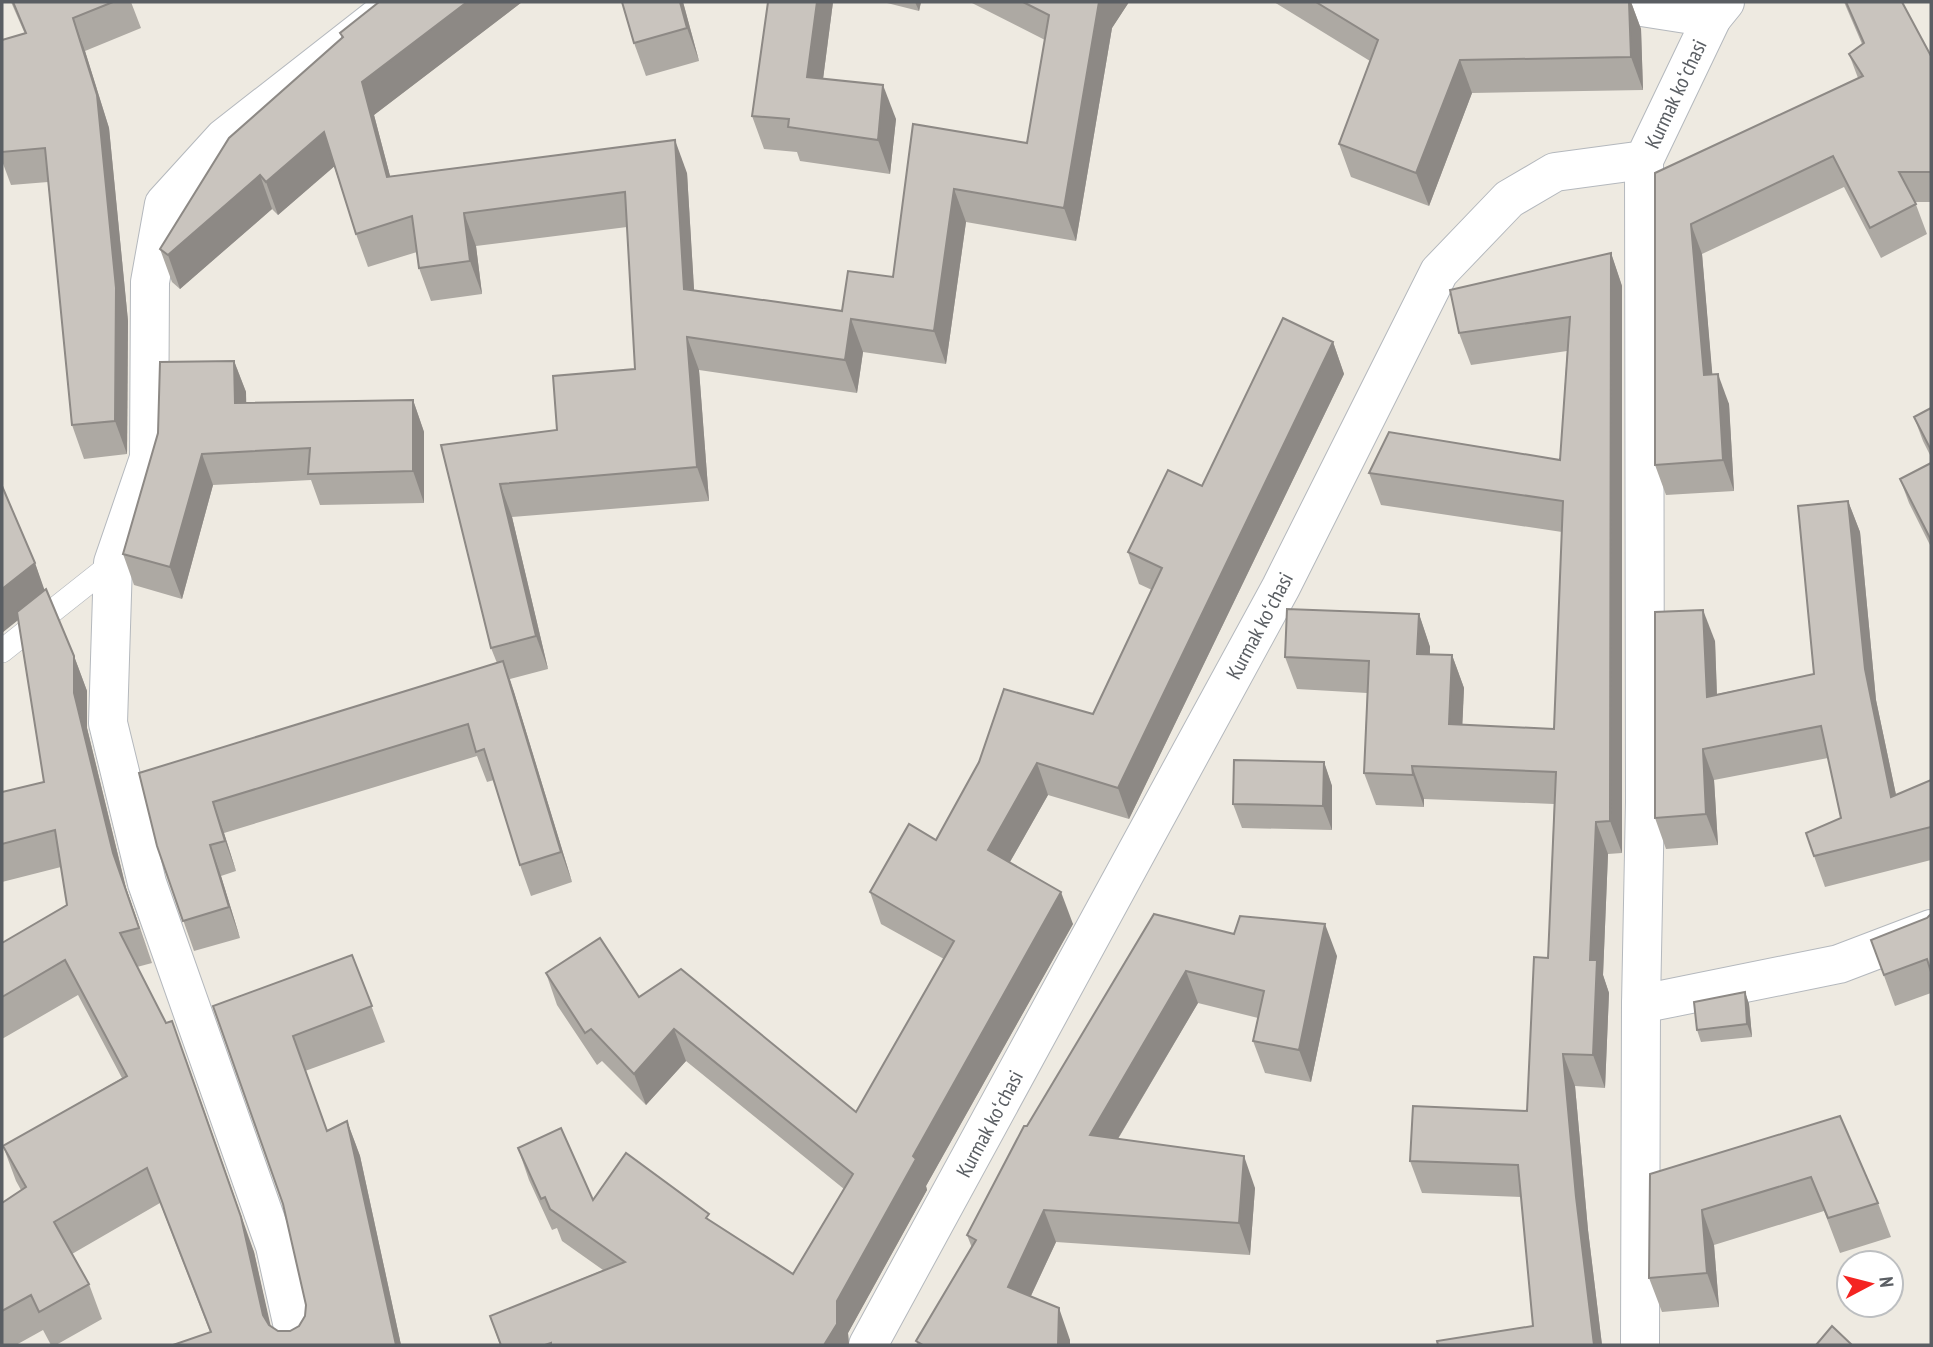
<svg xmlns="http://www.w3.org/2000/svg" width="1933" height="1347" font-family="'PT Sans Narrow',sans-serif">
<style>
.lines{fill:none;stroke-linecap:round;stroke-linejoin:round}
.service-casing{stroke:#b4b8bd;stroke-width:24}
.minor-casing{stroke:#b4b8bd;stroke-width:40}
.service{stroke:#fff;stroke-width:23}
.minor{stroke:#fff;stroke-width:38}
.wall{fill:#ada9a3}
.shaded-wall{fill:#8d8985}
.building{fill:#c9c4be;stroke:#8d8985;stroke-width:2}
.labels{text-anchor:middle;stroke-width:5;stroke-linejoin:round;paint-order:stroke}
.street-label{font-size:21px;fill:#5a5e63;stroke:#fff}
</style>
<rect width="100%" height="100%" fill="#eeeae1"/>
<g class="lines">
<defs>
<polyline id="service" points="2,651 113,563"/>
<g id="minor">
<polyline points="1610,2 1712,18"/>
<polyline points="1641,1004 1839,964 1931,929"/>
<polyline points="297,1345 275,1246 147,883 108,723 113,563 149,458 150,282 164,204 224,138 398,2"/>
<polyline points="868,1345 1281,587 1439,272 1509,199 1555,172 1644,160 1712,18 1725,2"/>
<polyline points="1640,1345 1641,1004 1645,802 1644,160"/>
</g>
</defs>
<!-- service casing -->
<use href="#service" class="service-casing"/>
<!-- minor casing -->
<use href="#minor" class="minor-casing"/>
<!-- service -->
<use href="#service" class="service"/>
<!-- minor -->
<use href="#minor" class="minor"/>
</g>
<!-- wall -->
<g class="wall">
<polygon points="11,2 131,2 141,28 85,51 109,128 128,321 127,454 84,459 72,425 48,182 11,185 2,161 2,40 25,34"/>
<polygon points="379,2 522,2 374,115 390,176 687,173 694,290 842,311 893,277 913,124 1027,143 1045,40 970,2 1129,2 1112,28 1076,241 966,222 946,364 863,352 857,393 699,370 709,501 512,517 548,669 510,679 572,882 531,896 520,865 494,780 487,782 477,756 224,833 236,871 221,876 240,938 194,951 157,846 139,773 497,663 491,648 441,445 557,430 635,369 627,227 476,246 482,294 431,301 419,268 417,252 368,267 356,234 334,166 278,215 272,209 180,289 172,282 160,249 342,39 340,33"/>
<polygon points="683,2 699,61 646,76 634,43"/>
<polygon points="768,2 833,2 823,79 896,119 890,174 800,161 797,152 764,149 752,116"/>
<polygon points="883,2 921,2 919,11"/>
<polygon points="1274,2 1631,2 1641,29 1643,90 1472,93 1429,206 1351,177 1339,144 1370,61"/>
<polygon points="1844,2 1902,2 1931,56 1931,202 1915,202 1927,234 1881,258 1844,187 1702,254 1712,374 1729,404 1734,491 1666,495 1655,465 1655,173 1858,78 1849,54 1862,44"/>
<polygon points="1611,253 1622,286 1622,853 1608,854 1603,975 1609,993 1605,1088 1575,1086 1588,1230 1602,1345 1438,1345 1533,1326 1521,1197 1422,1193 1410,1161 1527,1111 1548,958 1554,804 1424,799 1424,807 1376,805 1364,773 1367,693 1297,689 1285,657 1419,614 1430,647 1430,654 1452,655 1464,688 1462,725 1554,729 1562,532 1381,505 1369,473 1560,460 1567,351 1471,365 1459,333"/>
<polygon points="1333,342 1344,374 1129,819 1048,795 1010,862 1073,924 926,1186 927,1190 848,1333 849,1345 500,1345 490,1316 603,1270 562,1241 557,1228 552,1230 529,1180 518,1148 593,1200 712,1222 793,1274 844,1189 686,1061 646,1105 602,1061 597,1065 557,1005 546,973 639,997 856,1112 944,959 881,924 870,892 1093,714 1152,590 1139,584 1128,552 1202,486"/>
<polygon points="234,361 246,392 246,403 413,400 424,432 424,503 320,505 311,480 213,485 182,599 134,585 123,554"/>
<polygon points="1931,408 1931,457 1923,441 1914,417"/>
<polygon points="1931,463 1931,547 1909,503 1900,479"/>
<polygon points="1848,501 1860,532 1876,700 1896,795 1931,780 1931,860 1825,887 1814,856 1841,818 1828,758 1714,780 1718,845 1666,849 1655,818 1715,641 1717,694 1814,674"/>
<polygon points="35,563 44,590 74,656 87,691 87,728 126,888 152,963 137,967 254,1252 270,1326 278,1331 290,1331 299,1326 305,1316 306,1305 283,1204 213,1006 352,955 385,1042 305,1071 327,1131 347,1121 360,1156 401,1345 173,1345 210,1332 160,1203 72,1254 89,1284 102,1319 56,1345 51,1345 43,1330 16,1345 2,1345 2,1203 21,1190 16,1181 3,1146 122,1078 78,995 2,1039 2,943 67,905 61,867 2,882 2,792 44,782 18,620"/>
<polygon points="1324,762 1332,786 1332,830 1242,828 1233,804"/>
<polygon points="1154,914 1234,934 1337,956 1311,1082 1265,1073 1253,1041 1258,1018 1198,1003 1118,1139 1255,1188 1250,1255 1056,1242 1031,1296 1070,1340 1070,1345 918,1345 916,1341 972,1248 967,1235 1027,1126"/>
<polygon points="1931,914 1931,993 1895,1006 1871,940 1927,918"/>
<polygon points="1745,992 1749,1004 1752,1037 1701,1042 1697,1030"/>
<polygon points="1840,1116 1878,1203 1891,1237 1840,1253 1824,1211 1714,1245 1719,1307 1662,1312 1649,1278 1650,1174"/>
</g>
<!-- shaded-wall -->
<g class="shaded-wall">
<polygon points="467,2 522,2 374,115 399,210 387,177 362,82"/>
<polygon points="680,2 683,2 699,61 687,28"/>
<polygon points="817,2 833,2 819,110 807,77"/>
<polygon points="915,2 921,2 919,11"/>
<polygon points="1099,2 1129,2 1112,28 1076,241 1064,208"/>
<polygon points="1629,2 1631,2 1641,29 1643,90 1631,57"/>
<polygon points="73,18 85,51 109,128 128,321 127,454 115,421"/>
<polygon points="1460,60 1472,93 1429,206 1416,173"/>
<polygon points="883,85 896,119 890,174 878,140"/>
<polygon points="324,132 336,165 278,215 266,182"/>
<polygon points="675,140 687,173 696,322 684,289"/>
<polygon points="260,175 272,209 180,289 168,255"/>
<polygon points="954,189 966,222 946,364 934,331"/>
<polygon points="464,213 476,246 482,294 470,261"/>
<polygon points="1691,224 1702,254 1715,405 1704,375"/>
<polygon points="1611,253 1622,286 1622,853 1610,821"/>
<polygon points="851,319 863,352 857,393 845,360"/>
<polygon points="687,337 699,370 709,501 697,467"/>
<polygon points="1333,342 1344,374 1129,819 1118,788"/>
<polygon points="234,361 246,392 247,435 235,403"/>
<polygon points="1718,374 1729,404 1734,491 1723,460"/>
<polygon points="413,400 424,432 424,503 413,471"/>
<polygon points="202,454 213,485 182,599 170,567"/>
<polygon points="500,484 512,517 548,669 536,636"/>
<polygon points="1848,501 1860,532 1876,700 1903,828 1891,797 1865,669"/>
<polygon points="35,563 47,597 2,633 2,589"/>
<polygon points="1703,610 1715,641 1718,728 1707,697"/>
<polygon points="1419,614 1430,647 1429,686 1417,654"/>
<polygon points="1452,655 1464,688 1461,757 1449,724"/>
<polygon points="74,656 87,691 87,728 126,888 152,963 113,853 74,693"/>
<polygon points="503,661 514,692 572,882 561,852"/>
<polygon points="1703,749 1714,780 1718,845 1706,814"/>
<polygon points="1324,762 1332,786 1332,830 1323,806"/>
<polygon points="1037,763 1048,795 999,881 988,850"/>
<polygon points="1412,766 1424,799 1424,807 1413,775"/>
<polygon points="213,802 224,833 236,871 225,841"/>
<polygon points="1596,822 1608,854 1603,975 1609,993 1605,1088 1593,1055 1590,960"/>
<polygon points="210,845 221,876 240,938 229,907"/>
<polygon points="1061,892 1073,924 926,1186 927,1190 848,1333 849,1345 824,1345 837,1301 913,1156"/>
<polygon points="1325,924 1337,956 1311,1082 1299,1050"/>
<polygon points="1186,971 1198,1003 1101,1167 1090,1135"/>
<polygon points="1745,992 1749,1004 1752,1037 1747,1024"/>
<polygon points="674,1029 686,1061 646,1105 634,1074"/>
<polygon points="1563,1054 1575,1086 1588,1230 1602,1345 1594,1345 1576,1197"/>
<polygon points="185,1056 254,1252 275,1345 263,1315"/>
<polygon points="347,1121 360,1156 401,1345 396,1345"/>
<polygon points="1244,1156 1255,1188 1250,1255 1239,1223"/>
<polygon points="1044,1210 1056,1242 1020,1319 1008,1287"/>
<polygon points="1702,1210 1714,1245 1719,1307 1707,1273"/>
<polygon points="1059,1308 1070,1340 1070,1345 1058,1345"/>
</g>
<!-- building -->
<g class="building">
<polygon points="13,2 113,2 73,18 97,95 116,288 115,421 72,425 45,148 2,152 2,40 26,33"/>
<polygon points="379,2 467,2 362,82 387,177 675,140 684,289 842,311 848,271 893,277 913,124 1027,143 1049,15 1023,2 1099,2 1064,208 954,189 934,331 851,319 845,360 687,337 697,467 500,484 536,636 491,648 441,445 557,430 553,376 635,369 625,192 464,213 470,261 419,268 412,216 356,234 324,132 266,182 260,175 168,255 160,249 229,138 343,37 340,33"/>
<polygon points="622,2 680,2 687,28 634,43"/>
<polygon points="768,2 817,2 807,77 883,85 878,140 788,127 789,119 752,116"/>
<polygon points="1316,2 1629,2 1631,57 1460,60 1416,173 1339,144 1378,40"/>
<polygon points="1846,2 1902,2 1931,56 1931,172 1899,172 1916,204 1870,228 1833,156 1691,224 1704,375 1718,374 1723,460 1655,465 1655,173 1863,76 1849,54 1864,43"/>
<polygon points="1611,253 1610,821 1596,822 1590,960 1597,960 1593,1055 1563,1054 1576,1197 1594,1345 1438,1345 1437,1341 1533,1326 1518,1165 1410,1161 1413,1106 1527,1111 1534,957 1548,958 1556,772 1412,766 1413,775 1364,773 1369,661 1285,657 1287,609 1419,614 1417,654 1452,655 1449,724 1554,729 1563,501 1369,473 1389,432 1560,460 1570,317 1459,333 1450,290"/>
<polygon points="1283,318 1333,342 1118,788 1037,763 988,850 1061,892 913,1156 916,1159 837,1301 837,1324 824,1345 551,1345 551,1343 545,1345 501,1345 490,1316 625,1262 550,1209 545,1197 541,1199 518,1148 561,1128 593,1200 626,1153 709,1214 706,1218 793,1274 853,1174 674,1029 634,1074 591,1029 585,1033 546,973 600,938 639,997 681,969 856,1112 954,941 870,892 909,824 936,840 979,762 1004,689 1093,714 1162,568 1128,552 1168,470 1202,486"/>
<polygon points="234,361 235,403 413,400 413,471 308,474 310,448 202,454 170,567 123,554 158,433 160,362"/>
<polygon points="1931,408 1931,450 1914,417"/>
<polygon points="1931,463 1931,540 1900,479"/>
<polygon points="2,486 35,563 2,589"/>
<polygon points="1848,501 1865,669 1891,797 1931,780 1931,827 1814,856 1806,833 1841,818 1821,726 1703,749 1706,814 1655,818 1655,612 1703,610 1707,697 1814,674 1798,506"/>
<polygon points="46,589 74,656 74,693 113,853 139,928 120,933 166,1023 172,1021 241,1217 263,1315 269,1325 278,1331 290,1331 299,1326 305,1316 306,1305 283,1204 213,1006 352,955 372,1006 293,1036 327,1131 347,1121 396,1345 173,1345 211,1332 147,1168 54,1222 89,1284 39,1312 31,1295 2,1311 2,1203 26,1187 3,1146 127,1076 65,960 2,997 2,943 67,905 55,830 2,844 2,792 44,782 17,612"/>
<polygon points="503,661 561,852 520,865 484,749 476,752 468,724 213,802 225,841 210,845 229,907 183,921 157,846 139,773"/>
<polygon points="1234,760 1324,762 1323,806 1233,804"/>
<polygon points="1154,914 1234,934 1240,916 1325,924 1299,1050 1253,1041 1264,991 1186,971 1090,1135 1244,1156 1239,1223 1044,1210 1008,1287 1059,1308 1058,1345 923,1345 916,1341 976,1240 967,1235 1024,1126 1027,1126"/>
<polygon points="1931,914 1931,972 1927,959 1884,975 1871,940 1927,918"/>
<polygon points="1745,992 1747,1024 1697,1030 1694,1002"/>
<polygon points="1840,1116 1878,1203 1828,1218 1811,1177 1702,1210 1707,1273 1649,1278 1650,1174"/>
<polygon points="1832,1326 1852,1345 1816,1345"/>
</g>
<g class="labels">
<!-- street labels -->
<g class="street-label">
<text transform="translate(1676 94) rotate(-65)" y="7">Kurmak koʻchasi</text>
<text transform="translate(1260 626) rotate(-62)" y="7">Kurmak koʻchasi</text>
<text transform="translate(990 1124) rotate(-62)" y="7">Kurmak koʻchasi</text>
</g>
</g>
<!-- border -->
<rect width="1933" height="1347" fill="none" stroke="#5a5e63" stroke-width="7"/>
<!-- north arrow -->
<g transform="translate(1870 1284) rotate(83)"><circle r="33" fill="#ffffff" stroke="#bdbfc1" stroke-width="2"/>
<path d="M0-5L12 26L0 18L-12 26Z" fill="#f42421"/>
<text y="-10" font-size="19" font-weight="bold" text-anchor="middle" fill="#5a5e63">N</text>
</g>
</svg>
